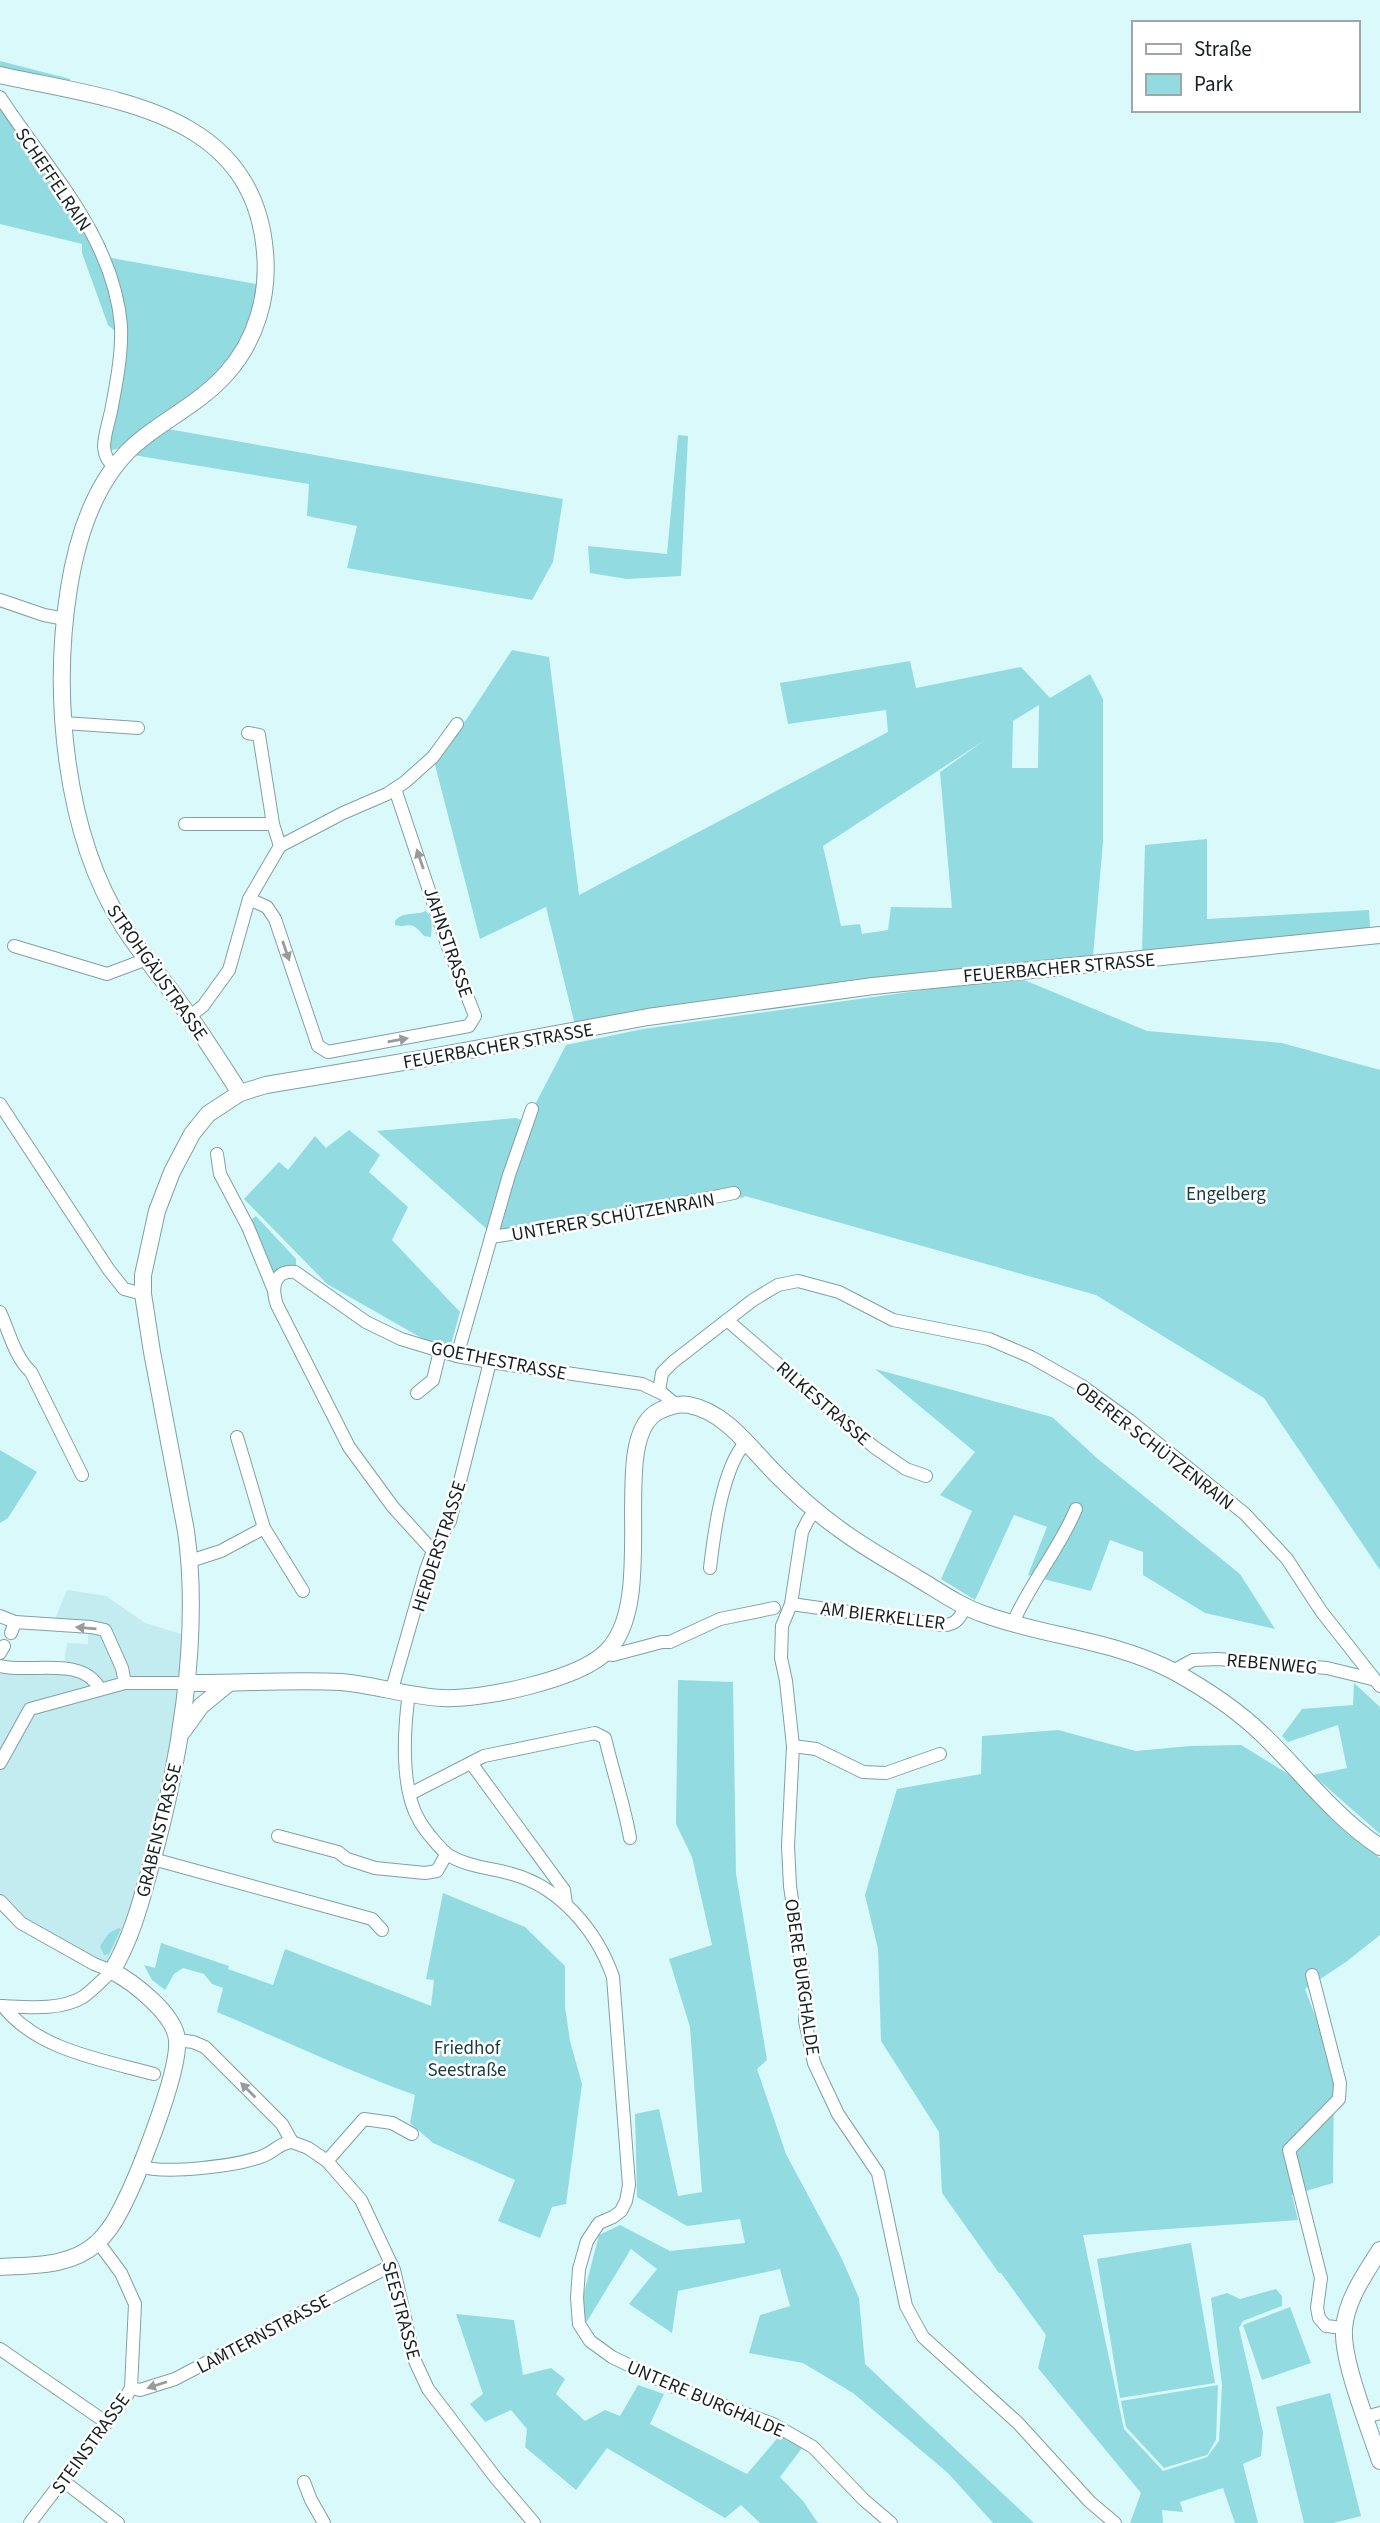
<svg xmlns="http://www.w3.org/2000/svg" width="1380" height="2523" font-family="'Source Sans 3',sans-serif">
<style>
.built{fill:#c2ecef}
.green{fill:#92dce1;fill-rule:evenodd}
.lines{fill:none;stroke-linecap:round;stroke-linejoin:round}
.minor-casing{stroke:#82a0a1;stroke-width:14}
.major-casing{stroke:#82a0a1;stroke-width:18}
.minor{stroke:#fff;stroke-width:12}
.major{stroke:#fff;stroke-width:16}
.oneway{fill:#969b9b}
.labels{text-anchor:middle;stroke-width:5;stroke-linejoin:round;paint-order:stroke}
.street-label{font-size:19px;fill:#152121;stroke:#fff}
.park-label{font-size:19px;fill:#143e40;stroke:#fff}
</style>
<rect width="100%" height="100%" fill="#d9f9fb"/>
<!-- built -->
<polygon class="built" points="67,1590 106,1596 145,1623 188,1636 181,1749 130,1950 95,1971 0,1904 0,1669 63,1670 67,1643 88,1644 88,1631 53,1624"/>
<!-- green -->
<g class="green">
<polygon points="0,61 70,79 70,86 0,71"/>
<path d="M0,109C37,160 99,233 112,294C115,306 115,320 116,332L108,325L82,253V244L0,224Z"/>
<polygon points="106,257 261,285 249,330 218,376 117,449 111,450 108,444 123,357"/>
<polygon points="168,429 563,499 553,562 532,600 347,568 357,526 307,516 309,484 133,455"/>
<polygon points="678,435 688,436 681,576 627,579 590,573 588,546 667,554"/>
<path d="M512,650L549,657L579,895L888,732L886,710L788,724L780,683L910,661L916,688L1021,667L1050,698L1090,674L1103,699V842L1093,956L858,979L575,1025L546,907L480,939L434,761L466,720ZM1039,705L1038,768H1012L1013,721ZM985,740L940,772L952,908L891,907L888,930L862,934L860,924L841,926L823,846Z"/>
<polygon points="1207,839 1207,919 1369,910 1370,928 1142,951 1145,845"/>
<path d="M426,911C433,917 432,928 431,937L424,936C409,918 412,929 395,925V921C403,911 414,916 426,911Z"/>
<polygon points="1017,977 1147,1031 1282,1043 1380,1070 1380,1570 1264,1398 1096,1295 745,1196 742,1198 729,1194 490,1232 377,1131 516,1118 526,1122 566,1045 643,1029"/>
<polygon points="349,1130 380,1155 369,1172 408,1207 392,1240 460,1312 450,1348 425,1340 327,1284 244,1199 279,1162 288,1170 315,1136 326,1148"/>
<path d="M256,1216L296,1259V1265C285,1265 278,1274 269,1274L249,1221Z"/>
<polygon points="875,1369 1052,1417 1098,1459 1240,1574 1275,1629 1205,1613 1143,1575 1143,1552 1110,1540 1091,1591 1028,1575 1047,1527 1014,1515 975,1600 941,1579 972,1511 940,1495 975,1452"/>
<polygon points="0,1450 37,1472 8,1518 0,1523"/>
<polygon points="678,1680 733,1682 736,1874 767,2060 757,2069 786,2154 841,2257 859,2298 865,2364 1034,2523 993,2523 948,2473 853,2393 803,2363 749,2353 760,2315 790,2306 780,2269 678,2291 672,2333 629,2304 657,2269 631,2249 586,2323 583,2297 599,2235 620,2225 670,2251 745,2243 740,2219 687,2226 637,2197 635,2114 659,2109 678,2196 702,2192 690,2027 669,1959 712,1945 692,1857 676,1824"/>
<polygon points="1354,1683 1380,1707 1380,1834 1313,1775 1347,1768 1338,1725 1288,1742 1282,1736 1302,1709 1353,1705"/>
<polygon points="1058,1730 1136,1751 1190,1746 1241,1745 1303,1783 1356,1840 1380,1858 1380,1935 1346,1962 1305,1989 1334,2065 1333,2183 1292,2195 1298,2220 1083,2235 1124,2429 1163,2471 1207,2457 1219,2441 1222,2385 1211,2298 1227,2293 1240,2299 1276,2289 1282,2296 1282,2306 1243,2321 1239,2328 1263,2432 1261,2456 1243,2464 1258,2523 1235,2523 1223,2488 1180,2502 1183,2512 1162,2510 1163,2523 1130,2523 1141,2493 1038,2368 1046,2335 1001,2273 999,2273 942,2193 939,2132 881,2041 878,1949 865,1895 897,1789 981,1774 982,1736"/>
<path d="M443,1893L525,1927L565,1966V2007L570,2041L582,2084L566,2204L552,2207L540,2238L498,2221L515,2180L433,2143L410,2123L415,2095C348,2071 283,2040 217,2012L223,1988L212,1984L204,1974L183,1968L174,1974L165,1990L152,1980L144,1965L155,1968L161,1943L229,1966L228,1969L273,1985L285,1949L431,2006L434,1980L426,1979Z"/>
<polygon points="119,1928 121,1929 109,1954 104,1955 100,1946 109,1933"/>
<polygon points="1191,2243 1215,2383 1120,2398 1097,2259"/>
<polygon points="1290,2307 1311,2363 1262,2380 1243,2325"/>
<polygon points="456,2314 514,2320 523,2375 551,2368 565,2379 556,2394 585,2421 605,2410 620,2416 638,2385 664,2394 650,2424 747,2474 780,2435 802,2448 780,2477 803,2501 818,2523 760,2523 741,2505 725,2518 607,2448 576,2490 525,2447 527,2429 511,2410 485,2422 470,2404 483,2394"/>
<polygon points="1218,2385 1216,2440 1207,2455 1164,2468 1126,2427 1121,2401"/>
<polygon points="1330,2393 1361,2516 1333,2523 1304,2523 1276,2407"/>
</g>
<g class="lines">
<defs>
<g id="minor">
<path d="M0,97C46,168 114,237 121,326C122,353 117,380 112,406C110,419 104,434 104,447C105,456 107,459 113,466"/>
<polyline points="0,600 44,615 65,619"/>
<polyline points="64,723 138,728"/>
<polyline points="248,733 259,735 273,824 280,846"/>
<polyline points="185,824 273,824"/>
<polyline points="249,899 267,907 275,919 318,1046 328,1052 469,1026 475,1016 448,947 395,789"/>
<polyline points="14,946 107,974 147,959"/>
<polyline points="190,1016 203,1006 229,970 249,899 280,846 343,813 387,794 405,782 433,757 457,724"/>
<polyline points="0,1104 109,1270 124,1289 143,1294"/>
<polyline points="217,1154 220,1174 248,1227 273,1288"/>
<polyline points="491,1237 573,1225 734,1193"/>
<path d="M0,1312C9,1331 15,1358 31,1372L82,1475"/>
<polyline points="727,1320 874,1447 906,1469 926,1476"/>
<polyline points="457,1356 509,1175 532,1109"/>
<polyline points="659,1391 662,1373 673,1362 753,1300 778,1285 798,1281 839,1292 893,1320 989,1339 1031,1357 1082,1386 1129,1420 1245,1514 1287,1559 1321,1611 1380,1686"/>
<polyline points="417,1393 433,1380 440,1351"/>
<polyline points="237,1437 264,1528 303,1591"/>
<polyline points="815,1511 808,1520 802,1532 791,1604 782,1626 781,1658 786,1681 793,1746 788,1846 790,1886 806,1996 805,2021 814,2063 838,2114 878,2173 906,2306 923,2337 1018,2423 1090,2502 1115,2523"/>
<path d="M433,1551L393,1507L349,1447L277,1305C271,1288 274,1270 295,1272L366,1322L401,1339L457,1356L490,1362L642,1384L663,1394L675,1404"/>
<polyline points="190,1561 221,1551 264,1528"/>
<path d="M710,1568C714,1534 722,1469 745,1443"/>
<path d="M791,1604L943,1625C956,1625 960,1618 965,1607"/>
<polyline points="0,1616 15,1622"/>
<path d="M1013,1623C1030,1583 1059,1550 1076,1509"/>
<polyline points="11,1633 15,1622 91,1627 105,1630 122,1668 125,1683"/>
<polyline points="0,1653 4,1646"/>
<polyline points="605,1654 613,1655 662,1642 670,1642 720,1619 774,1608"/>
<path d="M0,1666C31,1674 82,1655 100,1689"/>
<polyline points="1173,1671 1193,1660 1218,1659 1327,1668 1372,1679"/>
<polyline points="392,1689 426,1570 433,1551 450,1521 490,1362"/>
<path d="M409,1693C404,1728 400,1788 419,1820C422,1826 427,1832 431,1837C437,1844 443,1852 450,1856C469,1867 491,1868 512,1874C560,1887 597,1931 613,1977L629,2185L626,2201L621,2211L613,2217L599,2223L587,2241L579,2269L577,2298L579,2324L590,2341L612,2357L674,2387L773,2424L813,2447L864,2500L891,2523"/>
<polyline points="793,1746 816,1749 863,1772 886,1773 940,1754"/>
<polyline points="0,1763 30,1709 125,1683 185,1683"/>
<polyline points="471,1763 564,1890 566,1904"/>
<path d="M410,1794L484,1756L595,1733L605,1738C613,1772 624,1804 630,1838"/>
<polyline points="278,1836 338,1852 347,1859 375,1868 425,1873 437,1871 446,1855"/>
<polyline points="153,1859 372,1919 382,1930"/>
<polyline points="0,1901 21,1923 94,1964 112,1971"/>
<polyline points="1312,1975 1340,2083 1339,2099 1289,2150 1321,2278 1317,2308 1319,2318 1326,2326 1344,2328"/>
<path d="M0,2006C26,2007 60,2011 83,1997C93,1990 103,1979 112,1971"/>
<path d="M3,2006C37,2050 103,2060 154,2074"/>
<polyline points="177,2040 193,2042 205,2047 282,2124 292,2142 308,2148 327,2161 361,2200 394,2270 415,2361 428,2389 495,2477 534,2523"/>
<polyline points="327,2161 364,2119 392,2123 412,2134"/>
<path d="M140,2166C164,2175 238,2166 263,2156C274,2152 279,2143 292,2142"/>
<polyline points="0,2349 107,2423"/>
<polyline points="131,2388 140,2390 175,2379 392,2265"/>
<polyline points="1366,2417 1380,2413"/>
<polyline points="62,2480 118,2523"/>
<polyline points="304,2482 311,2500 324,2523"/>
<polyline points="30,2523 126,2397 131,2388 135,2304 121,2273 98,2242"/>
</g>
<g id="major">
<path d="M0,75C111,100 253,109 265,252C269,296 256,341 226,374C202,401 171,416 143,438C97,473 78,532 69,588C52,694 64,833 123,926C138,950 157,972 174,995C197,1026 219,1060 240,1093"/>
<path d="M185,1683C237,1684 290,1679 341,1682C375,1685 408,1696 442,1698C482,1700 576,1680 605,1653C662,1602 605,1438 659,1411C669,1406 679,1403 689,1405C727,1412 753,1452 779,1477C797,1495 817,1513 838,1528C863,1547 891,1562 917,1578C939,1591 961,1607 986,1615C1047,1637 1114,1640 1173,1671C1204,1688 1236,1709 1262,1734C1302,1772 1333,1816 1380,1847"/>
<polyline points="183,1731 201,1706 229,1683"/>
<path d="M1380,2250C1365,2274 1346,2300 1344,2329C1342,2362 1369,2427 1380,2461"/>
<path d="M0,2267C34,2265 70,2267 97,2243C105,2235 114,2223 119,2213C136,2182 180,2072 177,2040C175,2014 133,1982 112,1971C130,1941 140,1906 149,1872C179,1769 201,1637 186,1531L152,1352L143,1294V1275L157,1211L172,1172L192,1134L208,1114L240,1093L266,1085L421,1059L648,1017L873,986L1380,935"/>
</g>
</defs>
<!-- minor casing -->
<use href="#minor" class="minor-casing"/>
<!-- major casing -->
<use href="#major" class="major-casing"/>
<!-- minor -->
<use href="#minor" class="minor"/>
<!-- major -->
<use href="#major" class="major"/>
</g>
<!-- one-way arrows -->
<defs><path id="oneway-solid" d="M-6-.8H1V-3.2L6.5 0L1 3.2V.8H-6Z" transform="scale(1.75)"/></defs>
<g class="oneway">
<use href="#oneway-solid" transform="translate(420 859) rotate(-109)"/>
<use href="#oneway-solid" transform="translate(286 951) rotate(71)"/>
<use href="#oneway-solid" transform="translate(398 1040) rotate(-10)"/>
<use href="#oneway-solid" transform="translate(86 1628) rotate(-175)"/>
<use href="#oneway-solid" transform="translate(248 2090) rotate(-135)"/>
<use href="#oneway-solid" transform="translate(157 2385) rotate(162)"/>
</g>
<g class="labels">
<!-- street labels -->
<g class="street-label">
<text transform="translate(54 179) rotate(56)" y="7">SCHEFFELRAIN</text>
<text transform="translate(449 942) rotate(71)" y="7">JAHNSTRASSE</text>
<text transform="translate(1059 967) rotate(-5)" y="7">FEUERBACHER STRASSE</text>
<text transform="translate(158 972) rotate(55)" y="7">STROHGÄUSTRASSE</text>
<text transform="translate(498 1045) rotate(-10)" y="7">FEUERBACHER STRASSE</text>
<text transform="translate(613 1216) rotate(-10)" y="7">UNTERER SCHÜTZENRAIN</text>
<text transform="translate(499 1360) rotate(11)" y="7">GOETHESTRASSE</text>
<text transform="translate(824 1403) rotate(41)" y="7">RILKESTRASSE</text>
<text transform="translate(1155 1445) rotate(38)" y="7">OBERER SCHÜTZENRAIN</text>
<text transform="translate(438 1546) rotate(-72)" y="7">HERDERSTRASSE</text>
<text transform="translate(883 1615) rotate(7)" y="7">AM BIERKELLER</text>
<text transform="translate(1272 1663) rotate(5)" y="7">REBENWEG</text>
<text transform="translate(158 1830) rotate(-76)" y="7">GRABENSTRASSE</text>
<text transform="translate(803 1977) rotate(82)" y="7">OBERE BURGHALDE</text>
<text transform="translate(402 2310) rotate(75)" y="7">SEESTRASSE</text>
<text transform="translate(263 2333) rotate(-28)" y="7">LAMTERNSTRASSE</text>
<text transform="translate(706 2398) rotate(23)" y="7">UNTERE BURGHALDE</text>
<text transform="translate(90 2443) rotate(-54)" y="7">STEINSTRASSE</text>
</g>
<!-- park labels -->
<g class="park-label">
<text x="1226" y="1200">Engelberg</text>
<text x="467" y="2054">Friedhof<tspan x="467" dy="22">Seestraße</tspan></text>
</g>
</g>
<!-- legend -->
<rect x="1132" y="21" width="228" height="91" fill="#ffffff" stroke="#a1a6a6" stroke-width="2"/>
<rect x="1146" y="44" width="35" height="10" fill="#ffffff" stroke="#a1a6a6" stroke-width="2"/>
<text x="1194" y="56" font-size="21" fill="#152121">Straße</text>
<rect x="1146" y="74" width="35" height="21" fill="#92dce1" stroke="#a1a6a6" stroke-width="2"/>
<text x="1194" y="91" font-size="21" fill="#152121">Park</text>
</svg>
